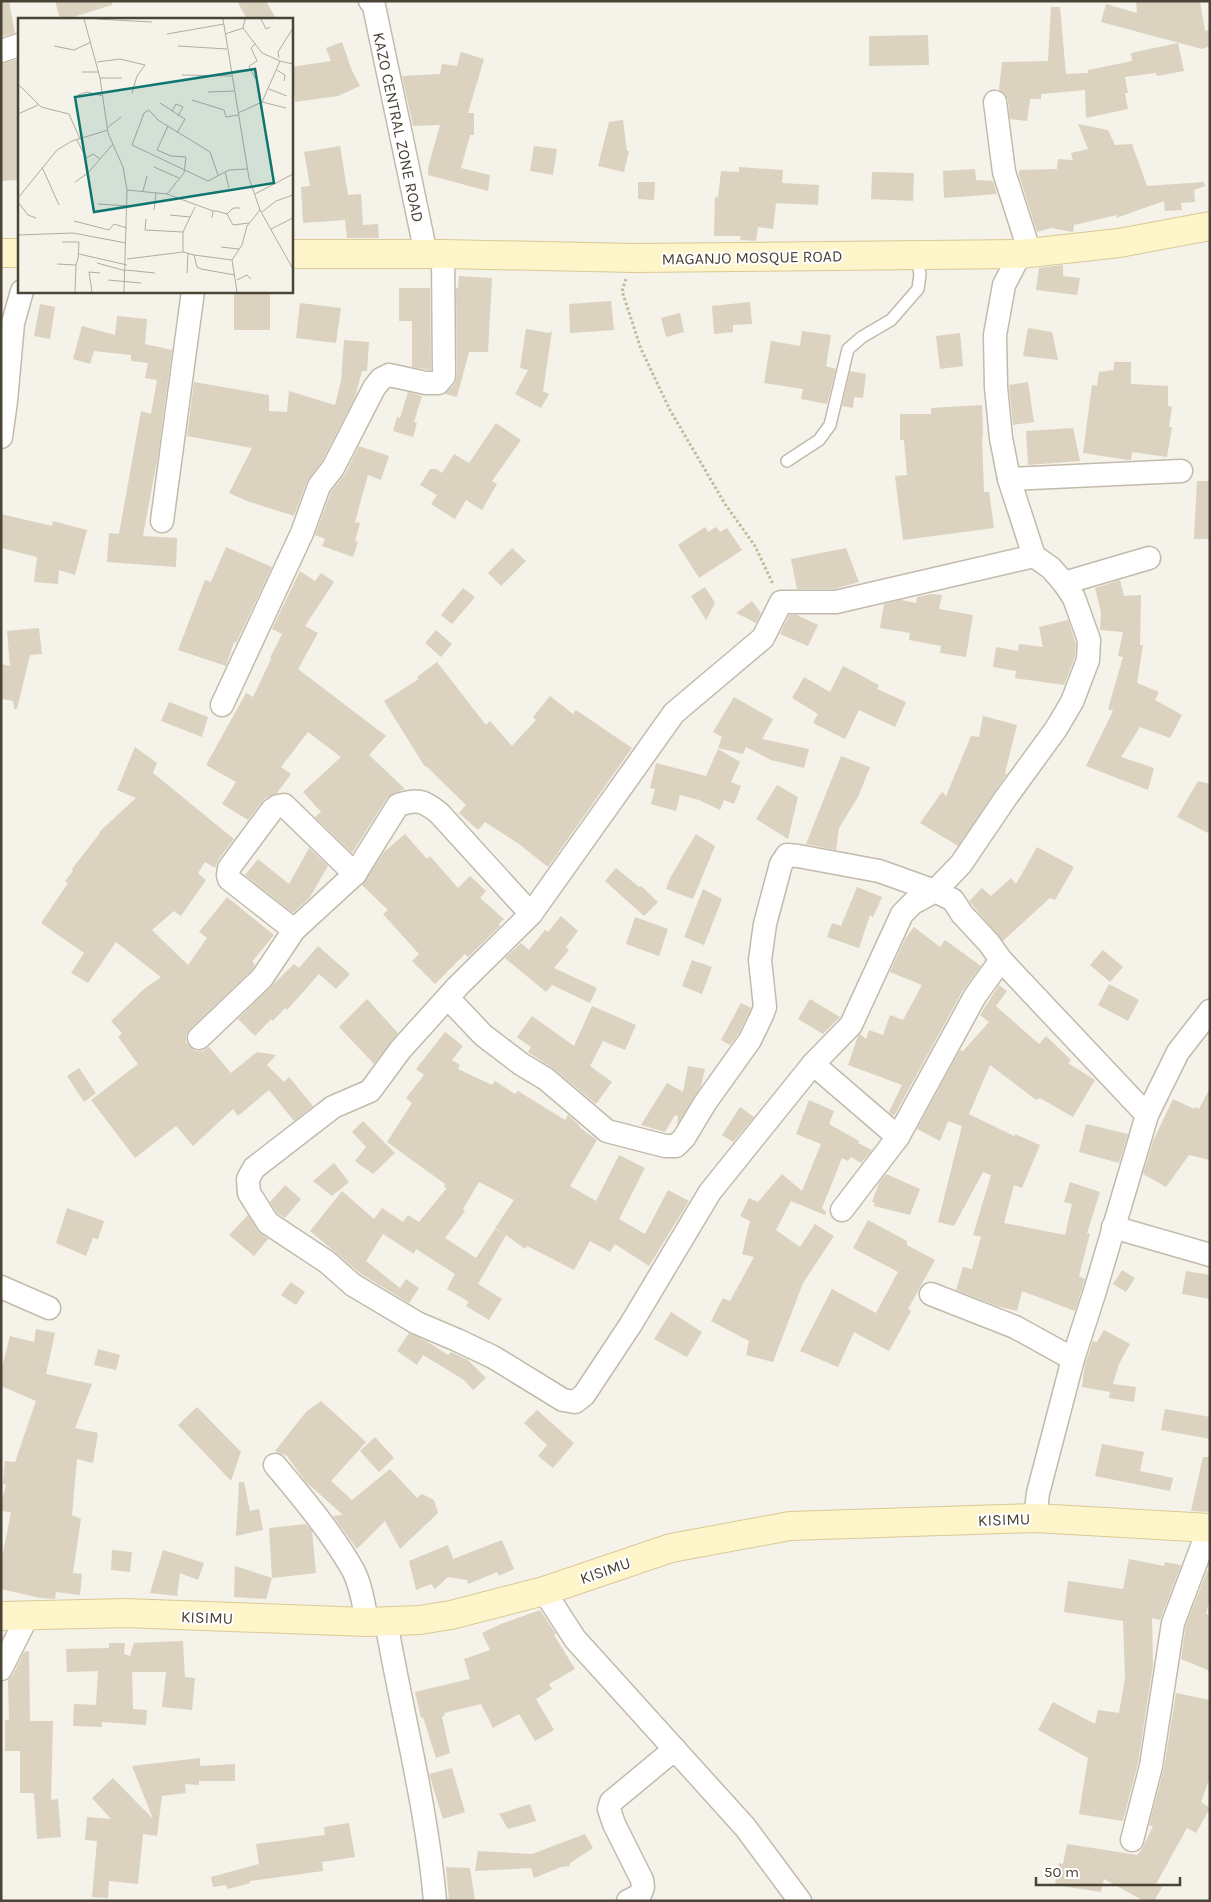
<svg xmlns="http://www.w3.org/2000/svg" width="1211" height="1902" font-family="Karla,sans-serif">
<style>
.building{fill:#dbd2c0;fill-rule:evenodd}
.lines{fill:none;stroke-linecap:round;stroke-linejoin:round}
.lane-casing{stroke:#c2bbab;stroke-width:14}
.street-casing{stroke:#c2bbab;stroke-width:25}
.secondary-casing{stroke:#d9ca96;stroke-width:30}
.path{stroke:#c5b89b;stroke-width:3;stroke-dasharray:2.5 2.5;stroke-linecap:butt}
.lane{stroke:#fff;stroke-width:11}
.street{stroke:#fff;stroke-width:22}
.secondary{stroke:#fff5ca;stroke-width:28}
.labels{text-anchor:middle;stroke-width:4;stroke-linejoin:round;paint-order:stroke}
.street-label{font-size:16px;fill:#4a4437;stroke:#fff}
.inset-road{fill:none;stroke:#b1aca2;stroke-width:1}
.view{fill:#0f766e;fill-opacity:0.15;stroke:#0f766e;stroke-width:2.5}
.inset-edge{fill:none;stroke:#4a4437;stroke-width:2.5}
</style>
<rect width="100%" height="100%" fill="#f5f2e9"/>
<!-- building -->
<g class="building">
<polygon points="55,1 112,1 112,5 67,19 60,19"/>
<polygon points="237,1 266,1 276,19 247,19"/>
<polygon points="1136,1 1200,1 1205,31 1210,30 1210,46 1202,49 1101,22 1106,4 1137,13"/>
<polygon points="1,2 9,2 15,33 1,37"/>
<polygon points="1051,7 1060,7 1066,74 1088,73 1088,70 1132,61 1131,53 1178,43 1184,71 1157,76 1156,73 1125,77 1128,93 1125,93 1128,109 1086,118 1085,90 1041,94 1041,99 1030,99 1027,121 1010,119 1008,100 1005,94 999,90 1002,62 1048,61"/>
<polygon points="928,35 929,65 869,66 869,36"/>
<polygon points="342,42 352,71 360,86 338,96 295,102 291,67 331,61 326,48"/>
<polygon points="461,52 484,59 468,113 474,113 474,135 470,135 461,168 490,175 488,191 428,175 428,168 440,125 413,126 402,76 440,74 442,64 457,66"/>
<polygon points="19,59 19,180 1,181 1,64"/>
<polygon points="623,120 627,151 629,151 624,172 598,166 609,122"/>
<polygon points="1078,124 1108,130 1115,145 1132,144 1147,186 1204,182 1205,186 1194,190 1195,202 1181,203 1182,210 1165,211 1164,201 1116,218 1117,215 1074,225 1073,232 1051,228 1037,232 1019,175 1019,170 1057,169 1058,159 1073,160 1071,153 1088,149"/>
<polygon points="340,146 348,195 361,194 363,225 378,224 379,238 347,238 345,220 303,223 301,187 310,186 304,152"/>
<polygon points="534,146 557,149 553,175 530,171"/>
<polygon points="739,167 783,170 782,183 819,185 818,205 776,203 773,229 758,227 756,241 740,240 741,236 714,236 715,197 718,198 721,171 739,172"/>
<polygon points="975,169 976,180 993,181 997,194 944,198 943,171"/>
<polygon points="872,172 914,173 913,201 871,199"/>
<polygon points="638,182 655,182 654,200 638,199"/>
<polygon points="1063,265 1063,276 1080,278 1077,295 1036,290 1039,268"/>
<polygon points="459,276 492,278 488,352 469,352 457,397 445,394 454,385 457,376 456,288 458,288"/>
<polygon points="399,288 430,288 431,370 412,367 412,321 399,321"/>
<rect x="234" y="294" width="36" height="36"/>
<polygon points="611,301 614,330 570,333 569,304"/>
<polygon points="750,302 752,324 733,325 733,332 714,334 712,306"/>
<polygon points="300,303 341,308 336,343 296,338"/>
<polygon points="40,304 55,307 50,339 34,336"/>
<polygon points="680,313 684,332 666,337 661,318"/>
<polygon points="117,316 147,319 145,344 172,350 158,455 143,536 177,538 176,567 107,562 109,533 119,534 141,411 151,414 157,380 145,378 148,363 131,361 131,355 94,351 90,364 73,359 82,326 115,335"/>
<polygon points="1028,328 1052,332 1058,360 1023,356"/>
<polygon points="526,329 549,333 552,331 543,391 549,394 541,408 515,394 528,370 520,368"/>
<polygon points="802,331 831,335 826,366 836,369 827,404 801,399 803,389 764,383 771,341 800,346"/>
<polygon points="960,333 963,366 940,369 936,336"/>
<polygon points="344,340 369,342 367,371 362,371 355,397 322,461 307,481 294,516 247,501 229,493 252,448 187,436 194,382 269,395 269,411 287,412 289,391 335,405 341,381"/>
<polygon points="1114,362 1131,362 1131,384 1168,386 1168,406 1172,407 1169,427 1172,427 1167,457 1132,452 1131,460 1128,460 1083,453 1092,385 1097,386 1099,372 1114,370"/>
<polygon points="850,371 866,374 863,398 854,397 853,408 842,406"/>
<polygon points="1028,382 1034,422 1013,425 1009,385"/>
<polygon points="408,392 422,396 414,422 417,423 413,437 393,431 397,417 400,418"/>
<polygon points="982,405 983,436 982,436 984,492 989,492 994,528 903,540 895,476 907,475 904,440 900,440 900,414 931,414 931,408"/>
<polygon points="496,423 521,440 492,481 497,484 482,510 466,500 455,519 431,504 437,495 420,485 430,469 436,469 442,473 454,454 469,463"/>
<polygon points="1073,428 1080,461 1028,465 1026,431"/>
<polygon points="359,446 389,456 381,480 368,475 355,522 360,523 355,541 358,542 353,557 322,546 325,539 315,535 331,492 345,474"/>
<polygon points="1197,481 1210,481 1210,539 1194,539"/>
<polygon points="1,514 52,526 53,521 87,530 75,575 59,570 58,584 34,582 37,557 1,548"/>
<polygon points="705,527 708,532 716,527 720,532 727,528 742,550 699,578 678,545"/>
<polygon points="226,547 272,567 236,643 234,642 226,666 178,650 205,580 211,582"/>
<polygon points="512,548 526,561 501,586 488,573"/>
<polygon points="846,548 859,582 834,589 797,589 791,559"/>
<polygon points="300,571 315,581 321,573 334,582 305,626 318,633 298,669 386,736 369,755 405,789 394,793 387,798 352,853 315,817 321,812 303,792 341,757 308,732 281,767 291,774 277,793 264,799 248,820 222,804 236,782 206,765 246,693 253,697 271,659 270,658 282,634 272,629"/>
<polygon points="1120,580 1124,596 1141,595 1140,645 1143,645 1137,683 1159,692 1155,700 1182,715 1170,738 1140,727 1121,757 1154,768 1148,790 1086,766 1113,711 1108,709 1123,657 1118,656 1123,632 1100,630 1101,612 1095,588"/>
<polygon points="705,587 715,603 706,620 691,596"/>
<polygon points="463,588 475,597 452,624 441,615"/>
<polygon points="931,594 942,595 939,609 973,615 966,657 940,653 941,646 909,640 910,633 880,628 884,604 901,600 916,603 917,597"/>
<polygon points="752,601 761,613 756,623 736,613"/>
<polygon points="789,615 797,615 818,625 808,646 780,634"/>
<polygon points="1068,620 1076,644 1075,657 1064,685 1015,678 1016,671 993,667 996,647 1018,651 1019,644 1043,647 1039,627"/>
<polygon points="39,628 42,654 30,655 17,709 14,709 13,701 1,699 1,664 10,666 7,631"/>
<polygon points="436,630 452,644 441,657 425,643"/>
<polygon points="437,662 486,725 490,721 512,746 536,720 533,717 550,696 573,714 576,710 632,748 548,867 519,844 485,822 478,830 459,813 466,805 426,766 425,767 384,701 419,679 417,677"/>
<polygon points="843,666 879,685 877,689 906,702 895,727 859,710 845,739 813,723 818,714 792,698 804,677 830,692"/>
<polygon points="734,697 773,719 762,739 809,749 804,768 771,760 746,747 743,754 718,748 722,737 713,732"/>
<polygon points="169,702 208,717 202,737 161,721"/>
<polygon points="983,716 1017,725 1005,773 1007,774 958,846 920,823 942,792 946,796 971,736 979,737"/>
<polygon points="135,747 157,763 153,773 234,839 218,860 215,868 205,862 198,873 206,880 181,916 174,911 152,930 188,965 207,938 199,932 227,897 274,935 252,962 255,964 252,970 190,1029 186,1035 186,1042 190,1047 196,1051 203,1051 209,1047 231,1073 257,1052 276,1055 267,1065 284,1082 289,1077 313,1106 294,1121 269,1090 238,1116 233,1109 193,1146 176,1126 135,1158 91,1100 138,1064 118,1037 122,1033 111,1021 144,989 161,977 116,942 88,983 71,973 84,953 41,923 68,883 65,881 73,871 72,869 100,833 99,832 136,798 117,790"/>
<polygon points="718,749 740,762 731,782 741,786 734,804 724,800 720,810 699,800 680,795 676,811 651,804 655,789 650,788 656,763 706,776"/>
<polygon points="841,756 870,767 858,797 839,828 836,850 806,844"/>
<polygon points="1198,781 1210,784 1210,834 1177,817"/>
<polygon points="777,785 798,797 788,839 756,819"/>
<polygon points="405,834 427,859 430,856 458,888 470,876 486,891 480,898 504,919 499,924 500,926 468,957 465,954 435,984 412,961 419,954 383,914 388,910 362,885 384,852"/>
<polygon points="696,834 715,846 693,899 666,889 670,878"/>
<polygon points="1037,847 1074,867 1055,900 1050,898 1003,941 969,901 982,888 991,896 1011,878 1016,884"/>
<polygon points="309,848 328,866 310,897 293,913 245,875 258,859 289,884"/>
<polygon points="616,868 639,887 641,886 658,902 644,916 605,881"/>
<polygon points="857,887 882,897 873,917 870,915 859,948 827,937 832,923 841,926"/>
<polygon points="703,889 722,899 704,945 684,937"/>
<polygon points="561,916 578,931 566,947 569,950 554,968 597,988 590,1003 552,985 546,992 505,958 521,943 529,950 545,930 548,932"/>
<polygon points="635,917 668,929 659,956 626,944"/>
<polygon points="914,927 940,947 945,940 981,966 963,990 894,1116 889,1112 902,1085 848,1065 858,1036 860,1034 866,1039 869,1030 883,1035 890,1015 903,1020 922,985 890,972 905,939"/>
<polygon points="318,946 350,974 336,989 319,974 287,1010 285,1008 273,1021 271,1019 255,1036 238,1019 294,964 299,968"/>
<polygon points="1103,950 1123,967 1110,982 1090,965"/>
<polygon points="692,960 712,967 702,994 682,986"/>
<polygon points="1109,984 1139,1000 1128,1021 1098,1005"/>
<polygon points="999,985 1007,991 996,1006 1039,1044 1046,1036 1071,1060 1068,1063 1095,1080 1073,1117 1040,1098 1036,1100 990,1065 969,1114 1014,1136 1015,1134 1040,1145 1022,1188 1014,1185 1004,1223 1065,1235 1072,1204 1064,1202 1070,1182 1100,1192 1087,1233 1090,1234 1079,1276 1085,1279 1075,1311 1022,1291 1017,1311 997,1306 956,1290 963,1267 972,1269 981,1237 973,1235 991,1175 983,1172 954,1226 938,1222 962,1126 948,1121 940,1141 917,1129 960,1050 963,1051 989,1022 980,1015"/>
<polygon points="367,999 398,1033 374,1064 339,1027"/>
<polygon points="810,999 840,1017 823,1034 798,1019"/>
<polygon points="741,1003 751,1008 739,1033 730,1045 721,1040"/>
<polygon points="592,1006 636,1025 625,1050 603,1041 590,1066 612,1082 596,1104 554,1069 528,1052 531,1047 517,1037 532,1016 574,1046"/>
<path d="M445,1032L463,1046L452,1060L460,1065L458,1069L492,1085L495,1081L515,1094L518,1091L565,1120L568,1115L580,1126L579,1127L597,1140L570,1186L596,1201L619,1155L645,1168L619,1219L645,1234L668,1190L689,1201L649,1266L615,1244L610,1252L590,1241L574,1270L527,1246L525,1249L506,1235L478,1284L502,1299L489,1320L466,1306L469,1302L447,1289L455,1274L416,1249L414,1254L383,1234L366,1261L400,1288L406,1279L419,1288L409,1303L361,1274L310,1231L342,1191L374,1219L382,1208L403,1222L408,1215L419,1222L447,1188L444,1187L445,1184L387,1142L412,1103L406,1098L424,1075L416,1069ZM479,1182L514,1200L495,1228L504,1234L495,1229L476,1258L445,1238L465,1211L463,1209Z"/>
<polygon points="688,1066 705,1069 701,1086 677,1125 678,1116 675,1115 665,1132 641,1125 667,1083 683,1092"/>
<polygon points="79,1068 96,1093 84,1102 67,1076"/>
<polygon points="1210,1088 1210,1160 1189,1155 1166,1187 1143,1174 1153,1141 1173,1099 1194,1109 1195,1107 1199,1109"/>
<polygon points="809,1100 834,1111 829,1124 859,1141 858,1143 872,1150 861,1163 851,1157 848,1161 842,1158 822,1208 826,1212 825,1215 791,1201 776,1230 800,1247 815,1224 834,1236 803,1283 773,1362 746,1355 749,1341 711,1321 723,1298 730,1301 754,1257 742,1254 750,1221 740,1216 749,1198 758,1202 782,1174 802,1191 821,1144 796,1134"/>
<polygon points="740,1107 754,1117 733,1142 722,1135"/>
<polygon points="363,1121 395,1153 373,1174 355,1161 366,1147 352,1132"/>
<polygon points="1086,1124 1128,1134 1119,1163 1079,1152"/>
<polygon points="334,1163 349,1182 332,1196 313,1181"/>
<polygon points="886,1174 920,1189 910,1215 874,1206 875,1203 872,1202 879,1183"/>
<polygon points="285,1185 301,1199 285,1218 278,1214 270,1202"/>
<polygon points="67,1208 104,1221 98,1239 93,1238 86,1256 56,1243"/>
<polygon points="248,1215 257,1230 268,1239 254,1256 229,1235"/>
<polygon points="868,1220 907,1241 907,1245 935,1260 908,1309 911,1311 889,1351 854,1332 838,1367 800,1351 832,1289 876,1313 898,1272 853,1248"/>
<polygon points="1122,1270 1135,1278 1126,1292 1113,1284"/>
<polygon points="1186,1271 1210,1275 1210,1299 1182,1294"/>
<polygon points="291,1282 305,1292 296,1305 281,1295"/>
<polygon points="671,1312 702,1332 687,1357 654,1339"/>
<polygon points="36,1329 55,1333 46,1374 92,1384 75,1428 98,1433 93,1463 77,1459 72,1515 81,1519 73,1573 82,1574 80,1595 56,1592 55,1599 40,1598 1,1589 1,1552 3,1553 11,1512 1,1511 1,1503 6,1485 3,1484 5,1461 15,1462 36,1401 1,1386 1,1371 10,1336 34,1342"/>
<polygon points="1104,1330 1130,1344 1119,1364 1113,1384 1136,1387 1134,1402 1109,1398 1110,1392 1082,1387 1085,1364 1093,1341 1097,1342"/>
<polygon points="409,1333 428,1342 448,1355 451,1352 468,1360 486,1378 473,1390 464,1380 423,1355 417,1365 397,1351"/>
<polygon points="98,1349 120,1355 116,1370 94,1365"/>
<polygon points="321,1401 366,1442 331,1481 352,1500 390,1469 417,1498 422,1494 434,1500 438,1513 400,1549 385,1521 357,1549 333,1516 343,1515 306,1482 287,1456 275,1451 306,1412"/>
<polygon points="197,1407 241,1452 231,1481 178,1425"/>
<polygon points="1165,1409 1210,1417 1210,1439 1161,1430"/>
<polygon points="537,1410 574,1443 553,1468 538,1456 547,1445 524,1423"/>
<polygon points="375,1437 394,1458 379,1472 360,1451"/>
<polygon points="1102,1444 1144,1452 1140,1471 1173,1478 1170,1491 1095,1476"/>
<polygon points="1203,1457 1210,1457 1210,1512 1191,1511"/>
<polygon points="239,1482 244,1482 250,1511 259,1509 263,1530 236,1536"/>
<polygon points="306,1524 312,1531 316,1573 272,1578 269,1528"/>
<polygon points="502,1540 514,1569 499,1576 497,1572 468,1584 467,1580 448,1577 435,1589 431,1584 416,1590 409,1561 448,1545 453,1559"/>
<polygon points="112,1550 132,1552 130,1572 111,1570"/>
<polygon points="163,1550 204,1563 198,1580 180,1573 177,1596 150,1593"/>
<polygon points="1129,1559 1164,1566 1165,1562 1181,1565 1160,1620 1152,1618 1153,1665 1138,1763 1123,1821 1079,1814 1088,1758 1038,1730 1053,1702 1095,1724 1098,1710 1119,1713 1125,1678 1123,1621 1064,1612 1068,1581 1123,1589"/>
<polygon points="235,1566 272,1578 266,1599 234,1597"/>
<polygon points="1207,1571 1210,1571 1210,1597 1206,1614 1210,1615 1210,1671 1181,1659 1186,1625"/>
<polygon points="540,1610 556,1634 554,1635 575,1669 549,1684 552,1689 536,1699 554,1730 535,1741 519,1714 493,1728 481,1704 444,1713 445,1715 442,1717 450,1753 436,1758 423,1717 421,1718 415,1692 470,1679 464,1659 490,1650 482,1633 501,1624"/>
<polygon points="183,1641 185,1677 195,1678 192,1710 162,1707 166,1672 132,1672 133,1709 147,1710 146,1725 102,1722 102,1727 73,1726 74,1704 96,1705 98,1671 67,1672 66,1649 109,1648 109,1643 125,1643 124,1654 130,1656 134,1643"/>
<polygon points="29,1651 30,1721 53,1721 51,1800 58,1799 61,1837 37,1839 34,1793 20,1793 20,1751 5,1751 5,1720 9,1720 8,1680 13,1675 24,1652"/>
<polygon points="1176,1693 1210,1700 1210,1777 1201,1802 1210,1808 1196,1833 1187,1828 1156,1884 1162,1887 1154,1901 1144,1901 1104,1879 1101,1892 1055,1885 1059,1863 1063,1864 1067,1844 1137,1855 1142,1849 1153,1826 1149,1825 1164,1768"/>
<polygon points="200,1758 200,1766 235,1764 235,1781 199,1781 199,1785 185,1784 186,1793 162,1796 157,1836 143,1834 138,1884 109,1881 108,1898 92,1897 97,1841 85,1840 87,1817 111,1819 92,1798 113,1778 153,1819 132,1766"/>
<polygon points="452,1768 465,1812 443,1819 429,1774"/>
<polygon points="530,1804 536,1821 508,1829 499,1814"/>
<polygon points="349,1823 355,1857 322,1862 323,1871 250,1881 250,1883 228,1889 226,1885 213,1887 211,1877 259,1864 256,1844 325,1835 324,1827"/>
<polygon points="585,1834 593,1848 570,1863 570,1866 561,1867 534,1878 531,1868 475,1871 478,1851 532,1854"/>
<polygon points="446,1867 470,1868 475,1901 449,1901"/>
</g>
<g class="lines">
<defs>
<polyline id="lane" points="787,461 819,440 830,425 848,349 862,337 891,320 918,289 920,274 916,255"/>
<g id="street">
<polyline points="370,1 374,6 426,254"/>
<polyline points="1,51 19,45"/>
<polyline points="995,102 1004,172 1030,253"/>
<polyline points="1020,254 1004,285 995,335 996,387 1001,438 1009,479 1034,556 1051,568 1064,583 1074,598 1089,640 1088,660 1072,702 1056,729 1005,799 961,864 935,891 913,903 902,914 851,1025 813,1064 710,1192 631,1324 584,1395 575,1402 563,1400 493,1357 457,1340 417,1323 353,1285 327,1262 268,1223 249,1193 248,1179 254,1168 333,1107 370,1091 401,1049 458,986 531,914 674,713 763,638 781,602 836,602 1034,556"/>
<polyline points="1,437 6,401 13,323 22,291"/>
<polyline points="1009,479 1181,471"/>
<polyline points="162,521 193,291"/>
<polyline points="1064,583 1149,558"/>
<polyline points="222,705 302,533 319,486 333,468 374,388 381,379 389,375 426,383 438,383 444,376 443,254"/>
<polyline points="294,930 229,879 228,875 229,868 272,810 278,806 284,805 355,874"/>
<polyline points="448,998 483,1035 521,1064 546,1079 607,1131 665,1146 676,1146 684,1138 705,1103 750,1040 762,1015 765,1007 760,960 765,924 781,864 787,855 798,856 879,871 935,891 953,900 962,914 989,943 1001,960 1147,1115"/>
<path d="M199,1038L262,978L294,930L355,874L398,805C417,799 423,800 439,813L531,914"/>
<polyline points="813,1064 898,1137"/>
<polyline points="842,1210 898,1137 975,996 1001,960"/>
<polyline points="1113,1227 1210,1255"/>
<polyline points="1,1287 49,1308"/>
<polyline points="931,1294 1015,1327 1073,1359"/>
<path d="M275,1465C302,1497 332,1533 353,1570C361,1585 364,1605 367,1622"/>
<polyline points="1035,1518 1038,1493 1073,1359 1095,1291 1147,1115 1178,1052 1210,1011"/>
<polyline points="544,1591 575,1639 745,1827 800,1901"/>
<path d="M386,1621C402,1714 427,1807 435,1901"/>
<polyline points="1,1669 28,1615"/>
<polyline points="1132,1840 1151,1766 1173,1623 1209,1528"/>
<polyline points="628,1901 640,1895 643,1887 642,1880 614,1824 609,1809 611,1802 675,1749"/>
</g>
<g id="secondary">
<polyline points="1,253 19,253"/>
<polyline points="291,254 443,254 634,258 1020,254 1119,243 1210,226"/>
<polyline points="1,1616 125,1613 367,1622 420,1620 451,1615 544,1591 671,1548 790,1526 1035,1518 1210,1528"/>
</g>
</defs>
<!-- lane casing -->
<use href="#lane" class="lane-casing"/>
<!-- street casing -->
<use href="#street" class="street-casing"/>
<!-- secondary casing -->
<use href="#secondary" class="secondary-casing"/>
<!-- path -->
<polyline class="path" points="626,279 622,291 641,349 670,410 725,504 755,546 773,584"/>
<!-- lane -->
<use href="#lane" class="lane"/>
<!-- street -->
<use href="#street" class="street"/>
<!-- secondary -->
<use href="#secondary" class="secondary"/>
</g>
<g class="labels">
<!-- street labels -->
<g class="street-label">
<text transform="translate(399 127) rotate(78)" y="6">KAZO CENTRAL ZONE ROAD</text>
<text transform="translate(752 257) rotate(-1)" y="6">MAGANJO MOSQUE ROAD</text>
<text transform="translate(1004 1519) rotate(-2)" y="6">KISIMU</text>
<text transform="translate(605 1570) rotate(-19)" y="6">KISIMU</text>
<text transform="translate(207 1617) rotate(2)" y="6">KISIMU</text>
</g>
</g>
<!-- overview -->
<g transform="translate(18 18)">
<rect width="275" height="275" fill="#f5f2e9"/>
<path class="inset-road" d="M66,1L82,60L90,115L105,149L109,172L106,274M79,1L134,4M205,1L231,160L242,192L275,251M243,1L248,11L252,9M225,10L244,35L262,43M149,16L206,6M207,16L225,10L227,1M237,26L233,30L239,43L231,48L237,60M36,28L56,32L73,24M160,28L209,31M261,40L260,34L275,10M79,44L102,41L127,47L119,58L114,75M259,52L267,57L266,63M64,54H81M164,57L214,58M82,60H104M0,66L23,89L51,96L62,121M251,71L269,78M190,74L216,73M60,77L69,74L85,78M174,82L206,92L208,99L220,97M244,84L268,90M142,85L167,101L159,115M154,93L158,86L165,89L160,98M220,95L244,84L262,43L275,46M0,96L20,87M89,110L103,99M59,122L68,140L75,136L82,141M24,149L41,187M136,149L161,160M207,154L211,170M200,157L192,134L140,102L131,92L126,95L114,127L190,163L211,152L229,151M57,164L70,155L95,126M109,172L149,176L195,193M125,173L129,158M149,176L166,155L168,139L153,138L139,132L150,108M237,176L275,156M0,180L39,132L54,123L90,112M0,184L10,197L18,200M80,186L111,188M136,192L138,175M244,194L258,183L275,177M209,196L215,190H222M152,197L172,199M194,200L195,193H199L209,196L215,207L231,205M128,201L127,212L165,214L177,189M56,203L91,212L96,206L109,210M253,211L275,200M165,214V234M0,217L55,215L108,225M203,229L221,231M61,236L109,247M176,237L214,242M109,241L165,234L176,237L179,249L183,251L217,257M79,245L108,253M39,246L58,247L60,241L61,224H44M108,252L137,255M169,255L170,235M90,262L123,265M219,262L229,257L233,261M57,274L58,247M74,274L71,254L82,255M219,274L214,242L224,227L229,208L242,192"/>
<path class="view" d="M237,51L256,165L76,194L57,79Z"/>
<rect width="275" height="275" class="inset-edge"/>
</g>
<!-- border -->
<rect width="1211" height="1902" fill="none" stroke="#4a4437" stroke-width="5"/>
<!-- scale -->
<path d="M1036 1877v8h144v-8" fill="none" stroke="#4a4437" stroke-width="2.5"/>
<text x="1044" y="1877" font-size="15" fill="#4a4437" stroke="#ffffff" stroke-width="4" paint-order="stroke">50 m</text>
</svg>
